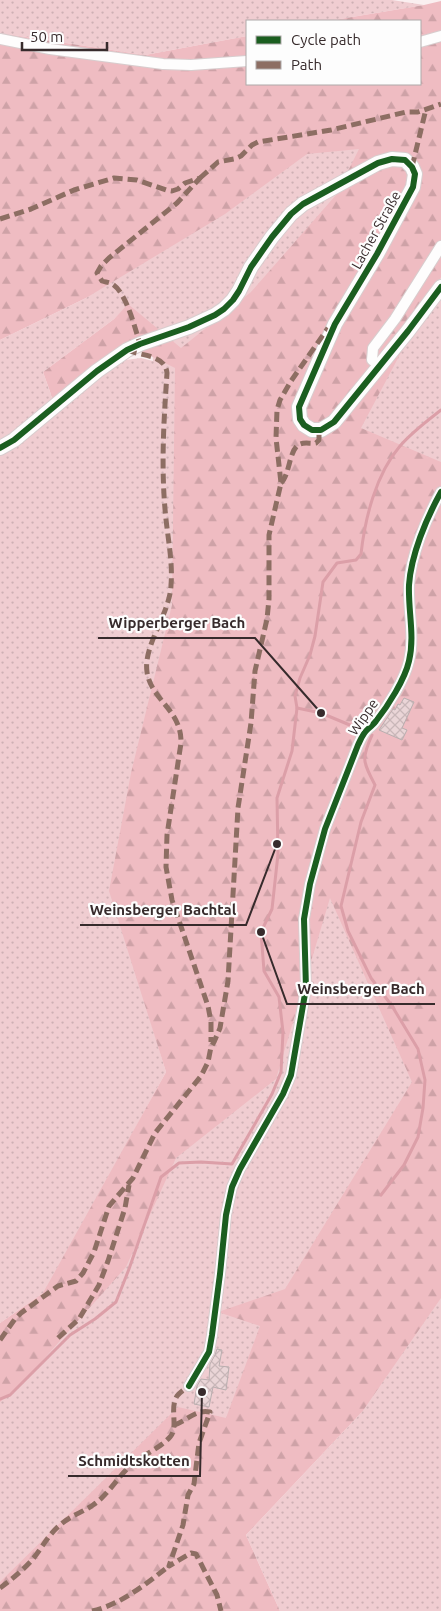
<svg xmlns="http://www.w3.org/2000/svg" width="441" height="1611" font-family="Ubuntu,sans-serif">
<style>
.grass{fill:url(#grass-dots);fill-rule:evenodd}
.forest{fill:url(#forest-firs)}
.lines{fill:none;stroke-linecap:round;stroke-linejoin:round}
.stream{stroke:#dc9fa8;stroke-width:3}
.building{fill:url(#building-cross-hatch);stroke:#b9aeaf}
.street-casing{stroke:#d8cdce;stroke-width:12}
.secondary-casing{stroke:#d8cdce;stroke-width:16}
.street{stroke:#fefdfd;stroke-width:10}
.secondary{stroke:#fefdfd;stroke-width:14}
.quiet{stroke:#8d6e63;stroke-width:5;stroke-dasharray:10 5;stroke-linecap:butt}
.cycleway-casing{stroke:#fdfdfd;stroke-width:9}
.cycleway{stroke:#1b5e20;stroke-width:6}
.labels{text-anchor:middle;stroke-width:4.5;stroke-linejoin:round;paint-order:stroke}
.street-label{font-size:14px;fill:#372b2c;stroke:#fdfdfd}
.leader{fill:none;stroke:#372b2c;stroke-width:2}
.callout-dot{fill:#372b2c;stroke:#fdfdfd;stroke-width:2}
.callout-label{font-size:15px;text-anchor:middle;font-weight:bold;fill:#372b2c;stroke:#fdfdfd;stroke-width:4.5;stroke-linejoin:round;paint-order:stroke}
</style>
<defs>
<pattern id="grass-dots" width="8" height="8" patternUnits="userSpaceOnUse" patternTransform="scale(1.25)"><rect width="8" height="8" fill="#f0cdd1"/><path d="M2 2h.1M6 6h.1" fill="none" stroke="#ceb0b4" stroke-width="1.8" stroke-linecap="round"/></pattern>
<pattern id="forest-firs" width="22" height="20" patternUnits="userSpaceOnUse" patternTransform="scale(1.25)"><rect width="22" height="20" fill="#efbcc2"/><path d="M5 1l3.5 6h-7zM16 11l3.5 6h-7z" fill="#cea2a7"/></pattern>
<pattern id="building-cross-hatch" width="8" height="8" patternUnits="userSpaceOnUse" patternTransform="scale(1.25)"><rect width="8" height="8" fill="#ead5d7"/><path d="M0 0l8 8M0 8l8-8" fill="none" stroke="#c9b7b9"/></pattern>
</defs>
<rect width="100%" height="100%" fill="#faeff0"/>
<!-- grass -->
<g class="grass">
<polygon points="0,0 392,0 424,5 328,21 247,21 247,36 145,55 0,33"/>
<path d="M441,111V1611H280L246,1535L362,1412L0,1611V1352L43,1293L0,1323V340L86,298L240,172ZM123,310L152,352L153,361L141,358L118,361L56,409L43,372L114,319ZM150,1019L188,1083L133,1132L166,1072Z"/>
</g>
<!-- forest -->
<polygon class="forest" points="441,1 441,277 361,428 441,462 441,1298 362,1412 246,1535 280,1611 0,1611 0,1582 178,1407 226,1418 260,1326 218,1312 285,1289 412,1082 330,898 276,1079 176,1158 126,1267 26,1379 0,1402 0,1323 43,1293 166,1072 109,891 131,773 172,605 175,368 125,343 54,403 43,372 114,319 128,304 181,348 251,292 336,195 359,149 307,154 225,214 86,298 0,340 0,33 145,55 247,36 247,84 420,84 420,21 328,21 424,5"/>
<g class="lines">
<!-- stream -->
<g class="stream">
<polyline points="297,708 321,713 357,728"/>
<path d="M372,735C361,759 363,762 375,785L361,822L341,906L348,931L371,978L392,1006L418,1049L425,1080L423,1108L418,1137L404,1165L381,1195"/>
<path d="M0,1399L10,1395L70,1335L95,1319L116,1302L129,1269L161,1177L179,1163L201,1162L232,1164L272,1094L281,1072L283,1032L279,997L264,971L261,932L272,909L278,854L277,798L292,751L297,708L295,696L300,678L310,655L315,636L323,582L337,563L356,560L361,554C365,518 376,474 400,446C412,432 427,421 441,410"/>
</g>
</g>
<!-- building -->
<g class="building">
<polygon points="404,698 414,702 402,728 407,730 402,740 379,730 393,709 395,710 398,704 400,705"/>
<polygon points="217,1349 222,1350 219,1366 229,1367 226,1390 213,1387 209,1407 194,1404 197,1386 201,1379 209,1380 210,1364 215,1355"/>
</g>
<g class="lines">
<defs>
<g id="street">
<polyline points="0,39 50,49 163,64 191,65 247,61"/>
<polyline points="420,42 441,36"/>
<polyline points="379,365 372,360 373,348 395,319 441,246"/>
<path d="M189,1386L209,1352L212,1335L220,1274L226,1215L232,1187L240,1169L283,1094L291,1075L306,988L304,919L310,884L325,829L358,745C361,739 363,733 368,729C371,726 374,724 376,721C388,706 405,679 409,661C415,636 408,611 409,585C411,555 426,519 441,492"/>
</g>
<polyline id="secondary" points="0,448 14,440 97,371 127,350 140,344 189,327 215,315 224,309 233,300 239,291 251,267 272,237 291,214 303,204 378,163 392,159 405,160 412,167 415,174 413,187 377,254 335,324 299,407 300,419 304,425 312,430 321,430 334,422 408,331 441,287"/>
</defs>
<!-- street casing -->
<use href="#street" class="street-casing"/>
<!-- secondary casing -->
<use href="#secondary" class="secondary-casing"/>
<!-- street -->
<use href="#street" class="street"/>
<!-- secondary -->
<use href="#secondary" class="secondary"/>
<!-- quiet -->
<g class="quiet">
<polyline points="412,167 426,109"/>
<polyline points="200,178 218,162 234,159 241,156 252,145 258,142 331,130 406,112 418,112 441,104"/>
<path d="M0,219L31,209L74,190L114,178L137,180L166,190L172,191L178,189L185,183L200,178L177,203L109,258L101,266L97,273L102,281C105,282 107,282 110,283C126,289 135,329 140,344"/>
<path d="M127,350C140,356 165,354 167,373C164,419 161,462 165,509C167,535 173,560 171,585C170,614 143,645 147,672C151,700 182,710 181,743L167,835L166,867L172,900L208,1006L211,1022V1042"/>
<path d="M281,483C290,475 289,448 300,444C305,442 311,444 316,443L319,440V430"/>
<polyline points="58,1338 79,1319 99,1285 108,1261 125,1208 129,1185"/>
<polyline points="0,1340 15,1319 21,1313 58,1286 76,1281 83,1273 94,1252 109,1206 133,1178 155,1133 201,1076 208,1062 211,1047 214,1042 220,1028 228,981 238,808 251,723 255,671 267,619 269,599 269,535 281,483 276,438 277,410 280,400 291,381 328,328"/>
<path d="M174,1425C187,1421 195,1409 210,1412L199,1443L194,1484L188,1495L183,1525L169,1566L191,1553L196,1554L217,1595L221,1611"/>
<path d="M0,1588C11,1580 22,1571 32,1560C42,1548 48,1535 60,1525C70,1516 83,1512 93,1505C108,1495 117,1478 130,1466C142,1455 159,1449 170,1437C179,1427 169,1409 177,1396C180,1392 185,1389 189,1386"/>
<path d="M92,1611C120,1605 146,1584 169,1566"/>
</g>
<defs>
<g id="cycleway">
<polyline points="0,448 14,440 97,371 127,350 140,344 189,327 215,315 224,309 233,300 239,291 251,267 272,237 291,214 303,204 378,163 392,159 405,160 412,167 415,174 413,187 377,254 335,324 299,407 300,419 304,425 312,430 321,430 334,422 408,331 441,287"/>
<path d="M189,1386L209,1352L212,1335L220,1274L226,1215L232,1187L240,1169L283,1094L291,1075L306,988L304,919L310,884L325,829L358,745C361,739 363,733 368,729C371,726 374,724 376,721C388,706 405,679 409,661C415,636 408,611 409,585C411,555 426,519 441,492"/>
</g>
</defs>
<!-- cycleway casing -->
<use href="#cycleway" class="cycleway-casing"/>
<!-- cycleway -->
<use href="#cycleway" class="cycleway"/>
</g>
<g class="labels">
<!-- street labels -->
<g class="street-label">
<text transform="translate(376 230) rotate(-61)" y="5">Lacher Straße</text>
<text transform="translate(363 717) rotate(-55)" y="5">Wippe</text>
</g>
</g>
<!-- callouts -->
<path class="leader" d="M321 713L255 638H98M277 844L246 925H80M261 932L287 1004H435M202 1392L200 1476H68"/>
<g class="callout-dot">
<circle cx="321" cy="713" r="5"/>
<circle cx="277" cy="844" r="5"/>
<circle cx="261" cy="932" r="5"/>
<circle cx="202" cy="1392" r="5"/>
</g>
<g class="callout-label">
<text x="177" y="628">Wipperberger Bach</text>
<text x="163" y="915">Weinsberger Bachtal</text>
<text x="361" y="994">Weinsberger Bach</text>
<text x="134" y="1466">Schmidtskotten</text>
</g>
<!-- legend -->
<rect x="246" y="20" width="175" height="65" fill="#fdfdfd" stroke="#aea9a9"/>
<rect x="256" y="36" width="25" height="8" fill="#1b5e20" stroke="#aea9a9"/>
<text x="291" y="45" font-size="15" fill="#372b2c">Cycle path</text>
<rect x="256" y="61" width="25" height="8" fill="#8d6e63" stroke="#aea9a9"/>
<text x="291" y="70" font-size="15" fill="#372b2c">Path</text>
<!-- scale -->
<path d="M22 42v8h85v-8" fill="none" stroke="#372b2c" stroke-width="2.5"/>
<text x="30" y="42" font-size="15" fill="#372b2c" stroke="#fdfdfd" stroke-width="4" paint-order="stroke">50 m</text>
</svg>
